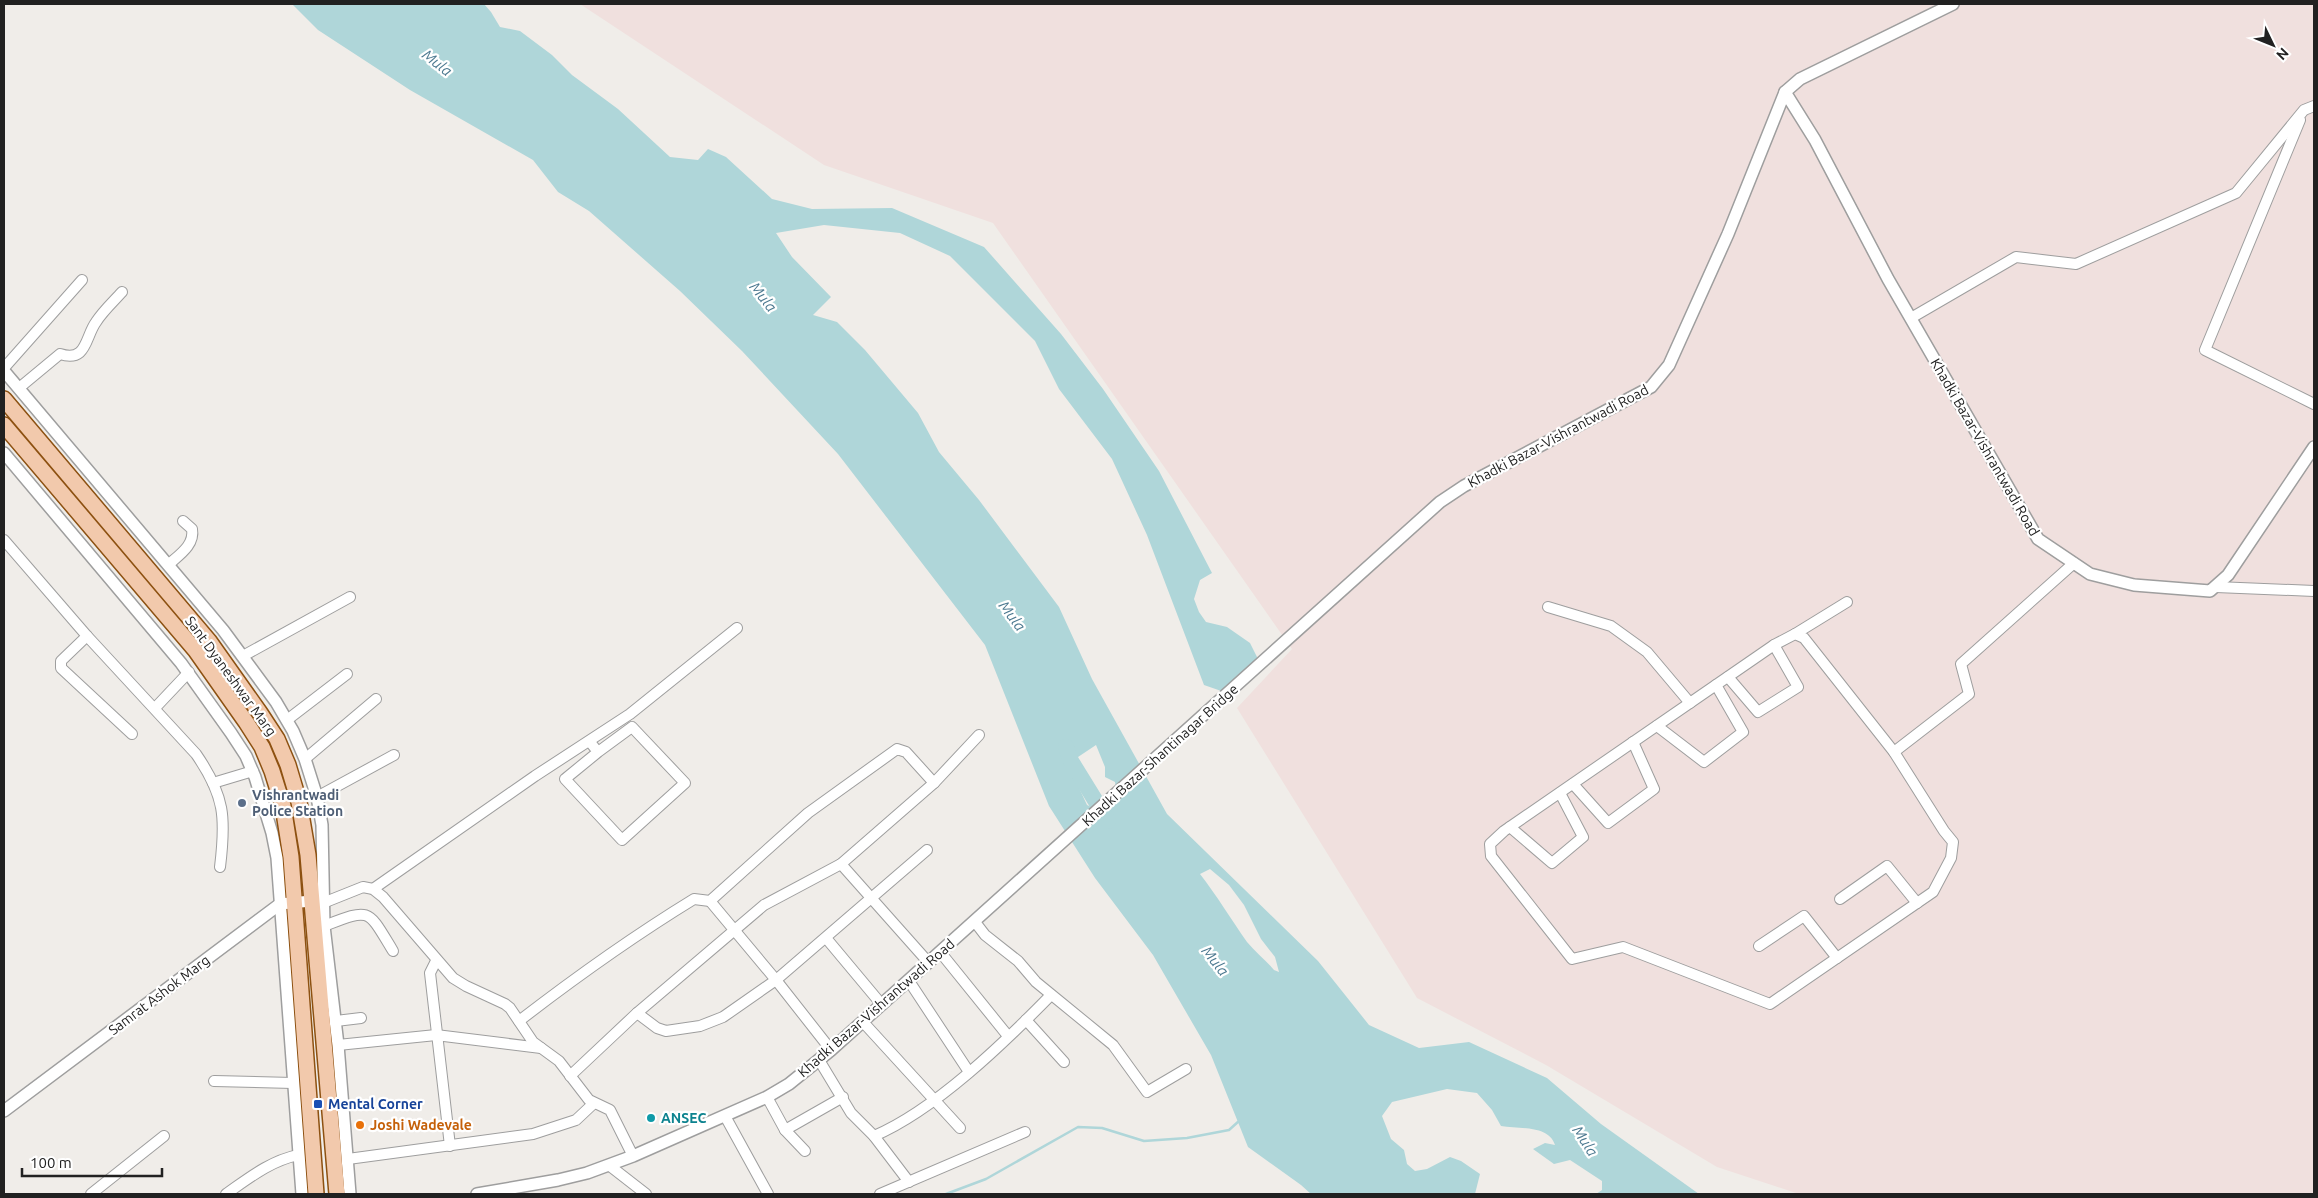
<svg xmlns="http://www.w3.org/2000/svg" width="2318" height="1198" font-family="Ubuntu,sans-serif">
<style>
.military{fill:#f0e0de}
.water{fill:#afd6d9;fill-rule:evenodd}
.lines{fill:none;stroke-linecap:round;stroke-linejoin:round}
.stream{stroke:#afd6d9;stroke-width:2.5}
.river{stroke:#afd6d9;stroke-width:16}
.minor-casing{stroke:#9e9e9e;stroke-width:12}
.tertiary-casing{stroke:#9e9e9e;stroke-width:14}
.primary-casing{stroke:#8d5111;stroke-width:18}
.minor{stroke:#fff;stroke-width:10}
.tertiary{stroke:#fff;stroke-width:11}
.primary{stroke:#f2c9ac;stroke-width:15}
.service-dot{fill:#5c6f8a;stroke:#fff;stroke-width:2}
.transit-dot{fill:#1a4fb4;stroke:#fff;stroke-width:2}
.culture-dot{fill:#0f9aa8;stroke:#fff;stroke-width:2}
.food-dot{fill:#e8710a;stroke:#fff;stroke-width:2}
.labels{text-anchor:middle;stroke-width:4.5;stroke-linejoin:round;paint-order:stroke}
.street-label{font-size:14px;fill:#212121;stroke:#fff}
.service-label{font-size:14px;font-weight:bold;fill:#4e5e75;stroke:#fff;text-anchor:start}
.transit-label{font-size:14px;font-weight:bold;fill:#164399;stroke:#fff;text-anchor:start}
.culture-label{font-size:14px;font-weight:bold;fill:#0d838f;stroke:#fff;text-anchor:start}
.food-label{font-size:14px;font-weight:bold;fill:#c56008;stroke:#fff;text-anchor:start}
.water-label{font-size:15px;font-style:italic;fill:#4c7990;stroke:#fff}
</style>
<rect width="100%" height="100%" fill="#f0ede9"/>
<!-- military -->
<polygon class="military" points="580,4 2314,4 2314,1194 1799,1194 1717,1167 1546,1065 1417,998 1237,708 1292,649 993,223 824,165"/>
<!-- water -->
<path class="water" d="M292,4H484L491,12L500,27L520,31L552,55L572,75L618,109L670,157L698,160L708,149L726,157L772,199L812,209L892,208L984,247L1061,334L1103,389L1159,471L1212,573L1200,580L1194,599L1199,612L1206,622L1227,627L1250,643L1260,663L1227,693L1204,685L1147,535L1112,459L1059,389L1035,341L950,256L900,233L824,225L776,233L792,257L831,297L813,315L837,322L865,350L918,413L939,452L979,500L1059,607L1092,679L1167,814L1318,961L1369,1025L1419,1048L1469,1042L1547,1078L1601,1124L1699,1194H1596L1602,1190V1181L1570,1160L1554,1164L1533,1149L1545,1143L1555,1145C1549,1125 1519,1129 1501,1126L1492,1110L1477,1093L1447,1089L1392,1102L1382,1116L1391,1139L1404,1150L1407,1164L1415,1171L1427,1169L1450,1157L1461,1161L1480,1174L1475,1194H1311L1301,1185L1248,1147L1211,1055L1153,955L1095,878L1049,806L985,645L838,454L742,351L680,291L589,211L558,192L533,160L410,90L318,30ZM1096,745L1105,767V777L1115,782L1117,796L1102,812L1087,805L1074,777L1075,759ZM1210,869L1229,885L1244,905L1261,939L1275,957L1279,972L1274,970C1266,960 1255,952 1247,942C1231,919 1217,896 1200,874Z"/>
<g class="lines">
<!-- stream -->
<polyline class="stream" points="946,1194 986,1179 1078,1127 1102,1128 1144,1141 1187,1138 1229,1130 1239,1121"/>
<!-- river -->
<polyline class="river" points="1066,747 1071,761 1108,821"/>
<defs>
<g id="minor">
<polyline points="2300,120 2205,350 2314,404"/>
<polyline points="1911,318 2016,257 2076,264 2236,193 2304,110 2314,106"/>
<polyline points="4,368 82,280"/>
<path d="M19,388L60,354C87,363 85,337 96,322C103,311 113,302 122,292"/>
<path d="M4,540L87,636L196,754C225,796 226,818 220,867"/>
<path d="M168,565C179,555 195,545 192,529L183,521"/>
<polyline points="2216,587 2314,591"/>
<polyline points="1548,607 1611,626 1647,652 1690,703"/>
<polygon points="1795,634 1804,638 1894,752 1944,831 1953,842 1951,858 1933,892 1770,1004 1623,947 1572,959 1491,856 1490,844 1504,831 1774,645"/>
<polyline points="1795,634 1847,602"/>
<polyline points="87,636 61,661 61,668 132,734"/>
<polyline points="243,656 350,597"/>
<polyline points="1728,677 1758,712 1798,687 1774,645"/>
<polyline points="155,708 189,672"/>
<polyline points="287,720 347,674"/>
<polyline points="1657,726 1704,762 1743,732 1716,685"/>
<polyline points="590,742 598,752 632,727 685,783 622,840 565,779 598,752"/>
<polyline points="1894,752 1969,694 1961,664 2074,563"/>
<polyline points="305,759 376,699"/>
<polyline points="213,783 253,771"/>
<polyline points="1573,784 1608,823 1654,789 1633,742"/>
<polyline points="317,797 394,755"/>
<polyline points="1510,827 1552,863 1583,837 1560,793"/>
<polyline points="841,864 929,963"/>
<polyline points="373,889 535,776 630,714 737,628"/>
<polyline points="1840,899 1887,866 1917,903"/>
<polyline points="710,901 776,980 831,1050"/>
<polyline points="323,903 363,887 373,889 383,897 453,978 466,986 505,1004 510,1008 533,1042 559,1061 589,1100 610,1110 633,1156"/>
<polyline points="975,922 985,935 1018,961 1036,982 1113,1045 1147,1092 1186,1069"/>
<path d="M324,926C371,908 367,908 393,951"/>
<polyline points="826,938 882,1005"/>
<polyline points="1759,946 1804,916 1837,958"/>
<polyline points="941,953 1008,1036"/>
<polyline points="436,961 430,973 450,1146"/>
<polyline points="909,981 969,1072"/>
<polyline points="637,1013 657,1028 666,1031 700,1026 723,1017 776,980 927,850"/>
<polyline points="1026,1020 1064,1062"/>
<polyline points="336,1021 361,1018"/>
<path d="M519,1021C576,977 632,937 694,899L710,901L808,813L897,749L906,752L934,783"/>
<polyline points="863,1022 960,1128"/>
<polyline points="338,1045 436,1035 541,1048"/>
<polyline points="819,1060 851,1113 874,1136 909,1182"/>
<polyline points="570,1076 637,1013 764,905 841,864 934,783 979,735"/>
<polyline points="214,1081 293,1083"/>
<polyline points="767,1097 785,1130 805,1151"/>
<polyline points="725,1116 768,1194"/>
<polyline points="785,1130 843,1097"/>
<path d="M874,1136C935,1110 1004,1043 1051,995"/>
<polyline points="348,1159 533,1134 576,1120 593,1104"/>
<polyline points="610,1166 646,1194"/>
<polyline points="91,1194 164,1136"/>
<path d="M226,1194C249,1178 270,1161 298,1155"/>
<polyline points="880,1194 1025,1132"/>
</g>
<g id="tertiary">
<polyline points="1785,92 1815,140 1888,279 2038,539 2090,574 2134,585 2210,591 2228,575 2314,447"/>
<polyline points="4,371 223,630 276,702 293,731 305,759 317,797 322,825 324,926 338,1045 350,1194"/>
<polyline points="4,453 181,663 231,733 246,756 255,777 272,833 277,858 302,1194"/>
<polyline points="4,1111 280,904 311,901 318,902"/>
<polyline points="477,1194 558,1180 587,1173 633,1156 767,1097 789,1084 831,1050 1440,502 1464,486 1651,387 1669,365 1728,234 1785,92 1800,79 1953,4"/>
</g>
<g id="primary">
<polyline points="4,399 209,641 260,713 277,739 288,765 299,802 308,855 337,1194"/>
<polyline points="4,425 196,651 246,722 262,747 272,771 283,806 291,857 316,1194"/>
</g>
</defs>
<!-- minor casing -->
<use href="#minor" class="minor-casing"/>
<!-- tertiary casing -->
<use href="#tertiary" class="tertiary-casing"/>
<!-- primary casing -->
<use href="#primary" class="primary-casing"/>
<!-- minor -->
<use href="#minor" class="minor"/>
<!-- tertiary -->
<use href="#tertiary" class="tertiary"/>
<!-- primary -->
<use href="#primary" class="primary"/>
</g>
<!-- markers -->
<circle class="service-dot" cx="242" cy="803" r="5"/>
<rect class="transit-dot" x="313" y="1099" width="10" height="10" rx="2.5"/>
<circle class="culture-dot" cx="651" cy="1118" r="5"/>
<circle class="food-dot" cx="360" cy="1125" r="5"/>
<g class="labels">
<!-- street labels -->
<g class="street-label">
<text transform="translate(1558 436) rotate(-28)" y="5">Khadki Bazar-Vishrantwadi Road</text>
<text transform="translate(1985 447) rotate(60)" y="5">Khadki Bazar-Vishrantwadi Road</text>
<text transform="translate(231 676) rotate(54)" y="5">Sant Dyaneshwar Marg</text>
<text transform="translate(1160 755) rotate(-42)" y="5">Khadki Bazar-Shantinagar Bridge</text>
<text transform="translate(159 995) rotate(-37)" y="5">Samrat Ashok Marg</text>
<text transform="translate(876 1008) rotate(-41)" y="5">Khadki Bazar-Vishrantwadi Road</text>
</g>
<!-- service labels -->
<g class="service-label">
<text x="252" y="800">Vishrantwadi<tspan x="252" dy="16">Police Station</tspan></text>
</g>
<!-- transit labels -->
<g class="transit-label">
<text x="328" y="1109">Mental Corner</text>
</g>
<!-- culture labels -->
<g class="culture-label">
<text x="661" y="1123">ANSEC</text>
</g>
<!-- food labels -->
<g class="food-label">
<text x="370" y="1130">Joshi Wadevale</text>
</g>
<!-- water labels -->
<g class="water-label">
<text transform="translate(437 63) rotate(38)" y="5">Mula</text>
<text transform="translate(763 297) rotate(51)" y="5">Mula</text>
<text transform="translate(1012 616) rotate(53)" y="5">Mula</text>
<text transform="translate(1215 961) rotate(51)" y="5">Mula</text>
<text transform="translate(1585 1141) rotate(57)" y="5">Mula</text>
</g>
</g>
<!-- border -->
<rect width="2318" height="1198" fill="none" stroke="#212121" stroke-width="10"/>
<!-- north arrow -->
<g transform="translate(2273 45) rotate(133)" stroke="#ffffff" stroke-width="4" paint-order="stroke">
<path d="M0-4L9 19L0 12L-9 19Z" fill="#212121"/>
<text y="-8" font-size="14" font-weight="bold" text-anchor="middle" fill="#212121">N</text>
</g>
<!-- scale -->
<path d="M22 1168v8h140v-8" fill="none" stroke="#212121" stroke-width="2.5"/>
<text x="30" y="1168" font-size="15" fill="#212121" stroke="#ffffff" stroke-width="4" paint-order="stroke">100 m</text>
</svg>
